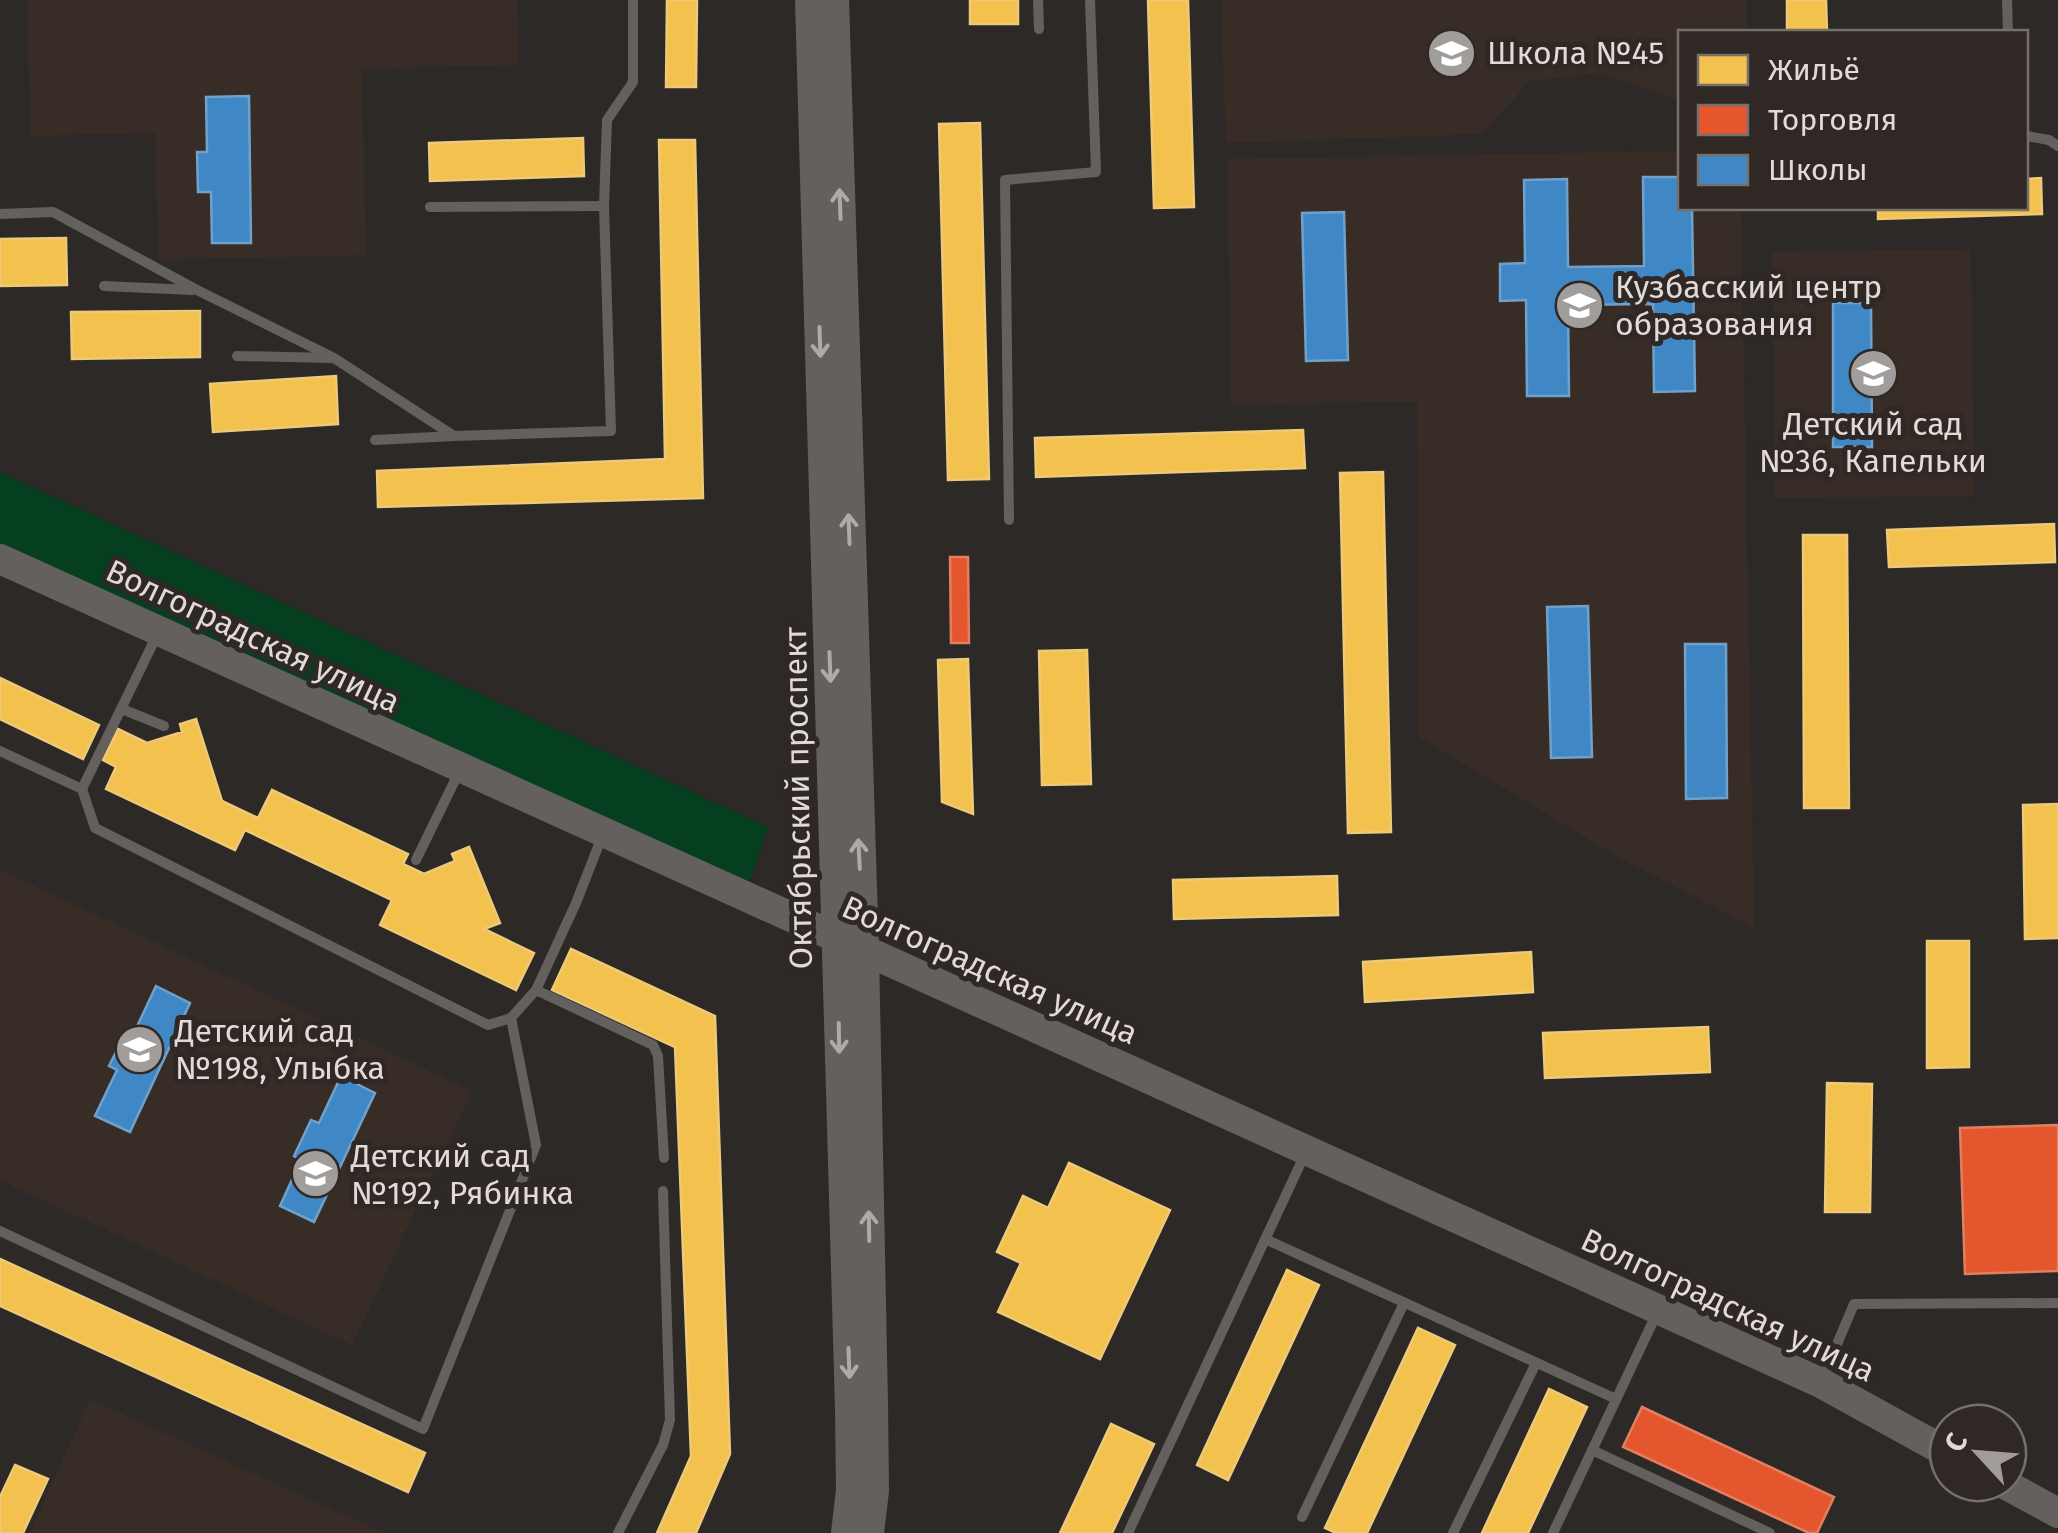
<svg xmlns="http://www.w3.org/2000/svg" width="2058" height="1533" font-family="'Fira Sans',sans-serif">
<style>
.built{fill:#382c27}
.green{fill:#063e20}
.homes{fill:#f2c14e;stroke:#edc978;stroke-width:2.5}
.shops{fill:#e4572e;stroke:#e37f61;stroke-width:2.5}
.schools{fill:#3f88c5;stroke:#6fa1cb;stroke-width:2.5}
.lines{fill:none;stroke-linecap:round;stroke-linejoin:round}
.lane{stroke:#63605e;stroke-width:10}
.secondary{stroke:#63605e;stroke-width:30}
.oneway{stroke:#aeaaa8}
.labels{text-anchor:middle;stroke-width:10;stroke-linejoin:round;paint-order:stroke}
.poi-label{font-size:32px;fill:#e0dbd9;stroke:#2f2825;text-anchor:start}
.street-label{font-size:32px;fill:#e0dbd9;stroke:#2f2825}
</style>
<rect width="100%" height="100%" fill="#2d2927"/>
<!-- built -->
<g class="built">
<polygon points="27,0 517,0 518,65 362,69 366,255 158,260 155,133 30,136"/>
<polygon points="1221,0 1747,0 1747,32 1680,32 1680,101 1600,73 1530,81 1482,134 1226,143"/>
<polygon points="1680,151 1680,208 1741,208 1754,927 1619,858 1418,736 1417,402 1231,405 1227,159"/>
<polygon points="1971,249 1974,496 1775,498 1772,252"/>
<polygon points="0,870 472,1091 352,1345 0,1180"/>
<polygon points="90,1399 385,1533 30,1533"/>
</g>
<!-- green -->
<polygon class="green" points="0,472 768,827 748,887 0,552"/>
<!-- homes -->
<g class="homes">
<polygon points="667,0 697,0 696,87 666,87"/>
<rect x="970" y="0" width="48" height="24"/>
<polygon points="1148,0 1188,0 1194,207 1154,208"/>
<polygon points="1787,0 1826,0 1827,32 1787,32"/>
<polygon points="980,123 989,479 948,480 939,124"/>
<polygon points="583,138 584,176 430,181 429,143"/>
<polygon points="659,140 695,140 703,498 378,507 377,471 665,459"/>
<polygon points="2041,178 2042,214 1878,219 1878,208 2026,208 2026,179"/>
<polygon points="66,238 67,285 0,286 0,239"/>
<polygon points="200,311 200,357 72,359 71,312"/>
<polygon points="336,376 338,424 213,432 210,384"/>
<polygon points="1303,430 1305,468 1036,477 1035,438"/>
<polygon points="1383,472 1391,832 1348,833 1340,473"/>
<polygon points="2054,524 2055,562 1889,567 1887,530"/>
<polygon points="1803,535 1847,535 1849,808 1804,808"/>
<polygon points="1087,650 1091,784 1042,785 1039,651"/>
<polygon points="968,659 973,814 942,802 938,660"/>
<polygon points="0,678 99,725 83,759 0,719"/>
<polygon points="196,719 222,801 258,818 272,790 408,854 403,864 424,874 455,861 452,854 469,847 500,923 484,929 534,953 516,990 380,925 392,900 245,830 235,850 106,789 116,767 103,760 118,729 147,743 182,732 180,724"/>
<polygon points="2058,804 2058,938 2025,939 2023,805"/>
<polygon points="1337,876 1338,915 1174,919 1173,880"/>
<polygon points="1927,941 1969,941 1969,1067 1927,1068"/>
<polygon points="571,949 715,1016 730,1454 696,1533 657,1533 691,1456 675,1047 552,990"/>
<polygon points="1531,952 1533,992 1365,1002 1363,962"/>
<polygon points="1708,1027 1710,1072 1545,1078 1543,1033"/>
<polygon points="1827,1083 1872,1084 1870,1212 1825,1212"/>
<polygon points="1069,1163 1170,1210 1100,1359 998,1312 1021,1263 997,1252 1023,1196 1048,1208"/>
<polygon points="0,1259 425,1453 408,1492 0,1306"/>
<polygon points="1287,1270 1319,1285 1228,1480 1197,1465"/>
<polygon points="1418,1328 1455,1345 1367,1533 1336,1533 1325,1528"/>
<polygon points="1549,1389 1587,1407 1528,1533 1482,1533"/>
<polygon points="1111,1424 1154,1444 1112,1533 1060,1533"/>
<polygon points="15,1465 48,1479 23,1533 0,1533 0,1497"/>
</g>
<!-- shops -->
<g class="shops">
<polygon points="950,557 968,557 969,643 951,643"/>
<polygon points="2058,1125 2058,1271 1965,1274 1960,1128"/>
<polygon points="1642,1407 1834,1497 1817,1533 1809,1533 1623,1447"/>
</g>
<!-- schools -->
<g class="schools">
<polygon points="249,96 251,243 212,243 211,192 198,192 197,152 207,152 206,97"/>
<polygon points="1643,177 1680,177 1680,208 1692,208 1695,391 1654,392 1653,304 1568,305 1569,396 1527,396 1526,300 1500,301 1500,264 1525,263 1524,180 1567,179 1568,267 1644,266"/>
<polygon points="1344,212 1348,360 1306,361 1302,213"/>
<polygon points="1833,303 1871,303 1872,447 1833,447"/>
<polygon points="1588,606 1592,757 1551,758 1547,607"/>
<polygon points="1685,644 1726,644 1727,798 1686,799"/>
<polygon points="156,986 190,1003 130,1132 95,1116 117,1070 109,1066 127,1030 134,1033"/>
<polygon points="341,1076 375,1093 314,1222 280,1206 301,1160 294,1156 311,1120 319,1123"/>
</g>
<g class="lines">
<!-- lane -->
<g class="lane">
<polyline points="1038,0 1039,29"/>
<polyline points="2007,0 2008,32"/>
<polyline points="2026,136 2049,140 2058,146"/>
<polyline points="430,207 604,206"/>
<polyline points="0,214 53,212 197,290 334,358 454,436 611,431 604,206 607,120 633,82 633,0"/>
<polyline points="104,286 192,290"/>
<polyline points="237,356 331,358"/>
<polyline points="375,440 454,436"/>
<polyline points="1009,520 1005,180 1096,172 1090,0"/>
<polyline points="122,709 164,726"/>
<polyline points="0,751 82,789 158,633"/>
<polyline points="603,834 576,903 536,990 653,1045 658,1056 664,1158"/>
<polyline points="416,860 460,770"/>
<polyline points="511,1018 536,990"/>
<polyline points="0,1231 423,1429 536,1145 511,1018 488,1025 95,828 82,789"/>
<polyline points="1267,1240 1616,1399"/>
<polyline points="1821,1382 1854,1304 2058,1303"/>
<polyline points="1592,1450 1770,1533"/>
<polyline points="1302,1517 1404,1303"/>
<polyline points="618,1533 663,1445 670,1420 663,1191"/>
<polyline points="1128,1533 1305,1154"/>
<polyline points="1453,1533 1536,1363"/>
<polyline points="1553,1533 1657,1313"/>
</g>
<!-- secondary -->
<g class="secondary">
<polyline points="810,0 850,1409 851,1490 846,1533"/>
<polyline points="834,0 864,951 873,1404 874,1491 869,1533"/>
<polyline points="0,559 1821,1383 1948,1453"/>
<polyline points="2003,1483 2058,1513"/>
</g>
</g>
<!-- one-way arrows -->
<defs><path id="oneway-shaft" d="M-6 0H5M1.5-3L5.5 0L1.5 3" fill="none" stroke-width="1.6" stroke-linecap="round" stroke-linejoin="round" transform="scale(2.5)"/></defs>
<g class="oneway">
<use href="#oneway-shaft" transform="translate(840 204) rotate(-92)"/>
<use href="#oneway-shaft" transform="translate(820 342) rotate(88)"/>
<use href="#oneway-shaft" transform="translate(849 529) rotate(-92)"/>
<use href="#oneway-shaft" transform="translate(830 667) rotate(88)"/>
<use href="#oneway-shaft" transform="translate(859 854) rotate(-93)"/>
<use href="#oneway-shaft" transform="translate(839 1038) rotate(89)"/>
<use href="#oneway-shaft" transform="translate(869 1226) rotate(-91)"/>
<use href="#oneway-shaft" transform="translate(849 1363) rotate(88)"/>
</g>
<!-- icons -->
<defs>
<symbol id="school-disc" viewBox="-11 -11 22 22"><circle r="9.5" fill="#a19d9b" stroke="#2f2825"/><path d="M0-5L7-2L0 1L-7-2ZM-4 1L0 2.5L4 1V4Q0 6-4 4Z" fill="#fff"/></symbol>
</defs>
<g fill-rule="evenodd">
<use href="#school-disc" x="1424" y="26" width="55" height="55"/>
<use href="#school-disc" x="1552" y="278" width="55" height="55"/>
<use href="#school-disc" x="1846" y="346" width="55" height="55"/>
<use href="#school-disc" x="112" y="1022" width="55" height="55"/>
<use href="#school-disc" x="288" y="1146" width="55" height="55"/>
</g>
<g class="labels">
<!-- poi labels -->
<g class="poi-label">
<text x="1487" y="64">Школа №45</text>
<text x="1615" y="298">Кузбасский центр<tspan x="1615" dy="37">образования</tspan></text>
<text x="1873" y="435" text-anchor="middle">Детский сад<tspan x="1873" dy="37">№36, Капельки</tspan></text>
<text x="175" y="1042">Детский сад<tspan x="175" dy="37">№198, Улыбка</tspan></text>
<text x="351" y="1167">Детский сад<tspan x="351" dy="37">№192, Рябинка</tspan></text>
</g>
<!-- street labels -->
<g class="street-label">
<text transform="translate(253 636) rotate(25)" y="11">Волгоградская улица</text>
<text transform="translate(798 798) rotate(-91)" y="11">Октябрьский проспект</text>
<text transform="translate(990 970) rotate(24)" y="11">Волгоградская улица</text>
<text transform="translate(1728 1305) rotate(25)" y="11">Волгоградская улица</text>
</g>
</g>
<!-- legend -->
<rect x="1678" y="30" width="350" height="180" fill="#2f2825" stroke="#76706d" stroke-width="2.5"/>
<rect x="1698" y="55" width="50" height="30" fill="#f2c14e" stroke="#76706d" stroke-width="2.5"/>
<text x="1768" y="80" font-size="30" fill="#e0dbd9">Жильё</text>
<rect x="1698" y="105" width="50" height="30" fill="#e4572e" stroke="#76706d" stroke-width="2.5"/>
<text x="1768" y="130" font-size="30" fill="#e0dbd9">Торговля</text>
<rect x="1698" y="155" width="50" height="30" fill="#3f88c5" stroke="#76706d" stroke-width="2.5"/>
<text x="1768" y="180" font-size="30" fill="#e0dbd9">Школы</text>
<!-- north arrow -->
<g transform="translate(1978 1453) rotate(296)"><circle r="48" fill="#2f2825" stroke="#76706d" stroke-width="2.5"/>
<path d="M0-8L18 38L0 25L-18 38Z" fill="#a19d9b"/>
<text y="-15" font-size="28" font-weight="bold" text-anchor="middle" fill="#e0dbd9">С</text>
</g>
</svg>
